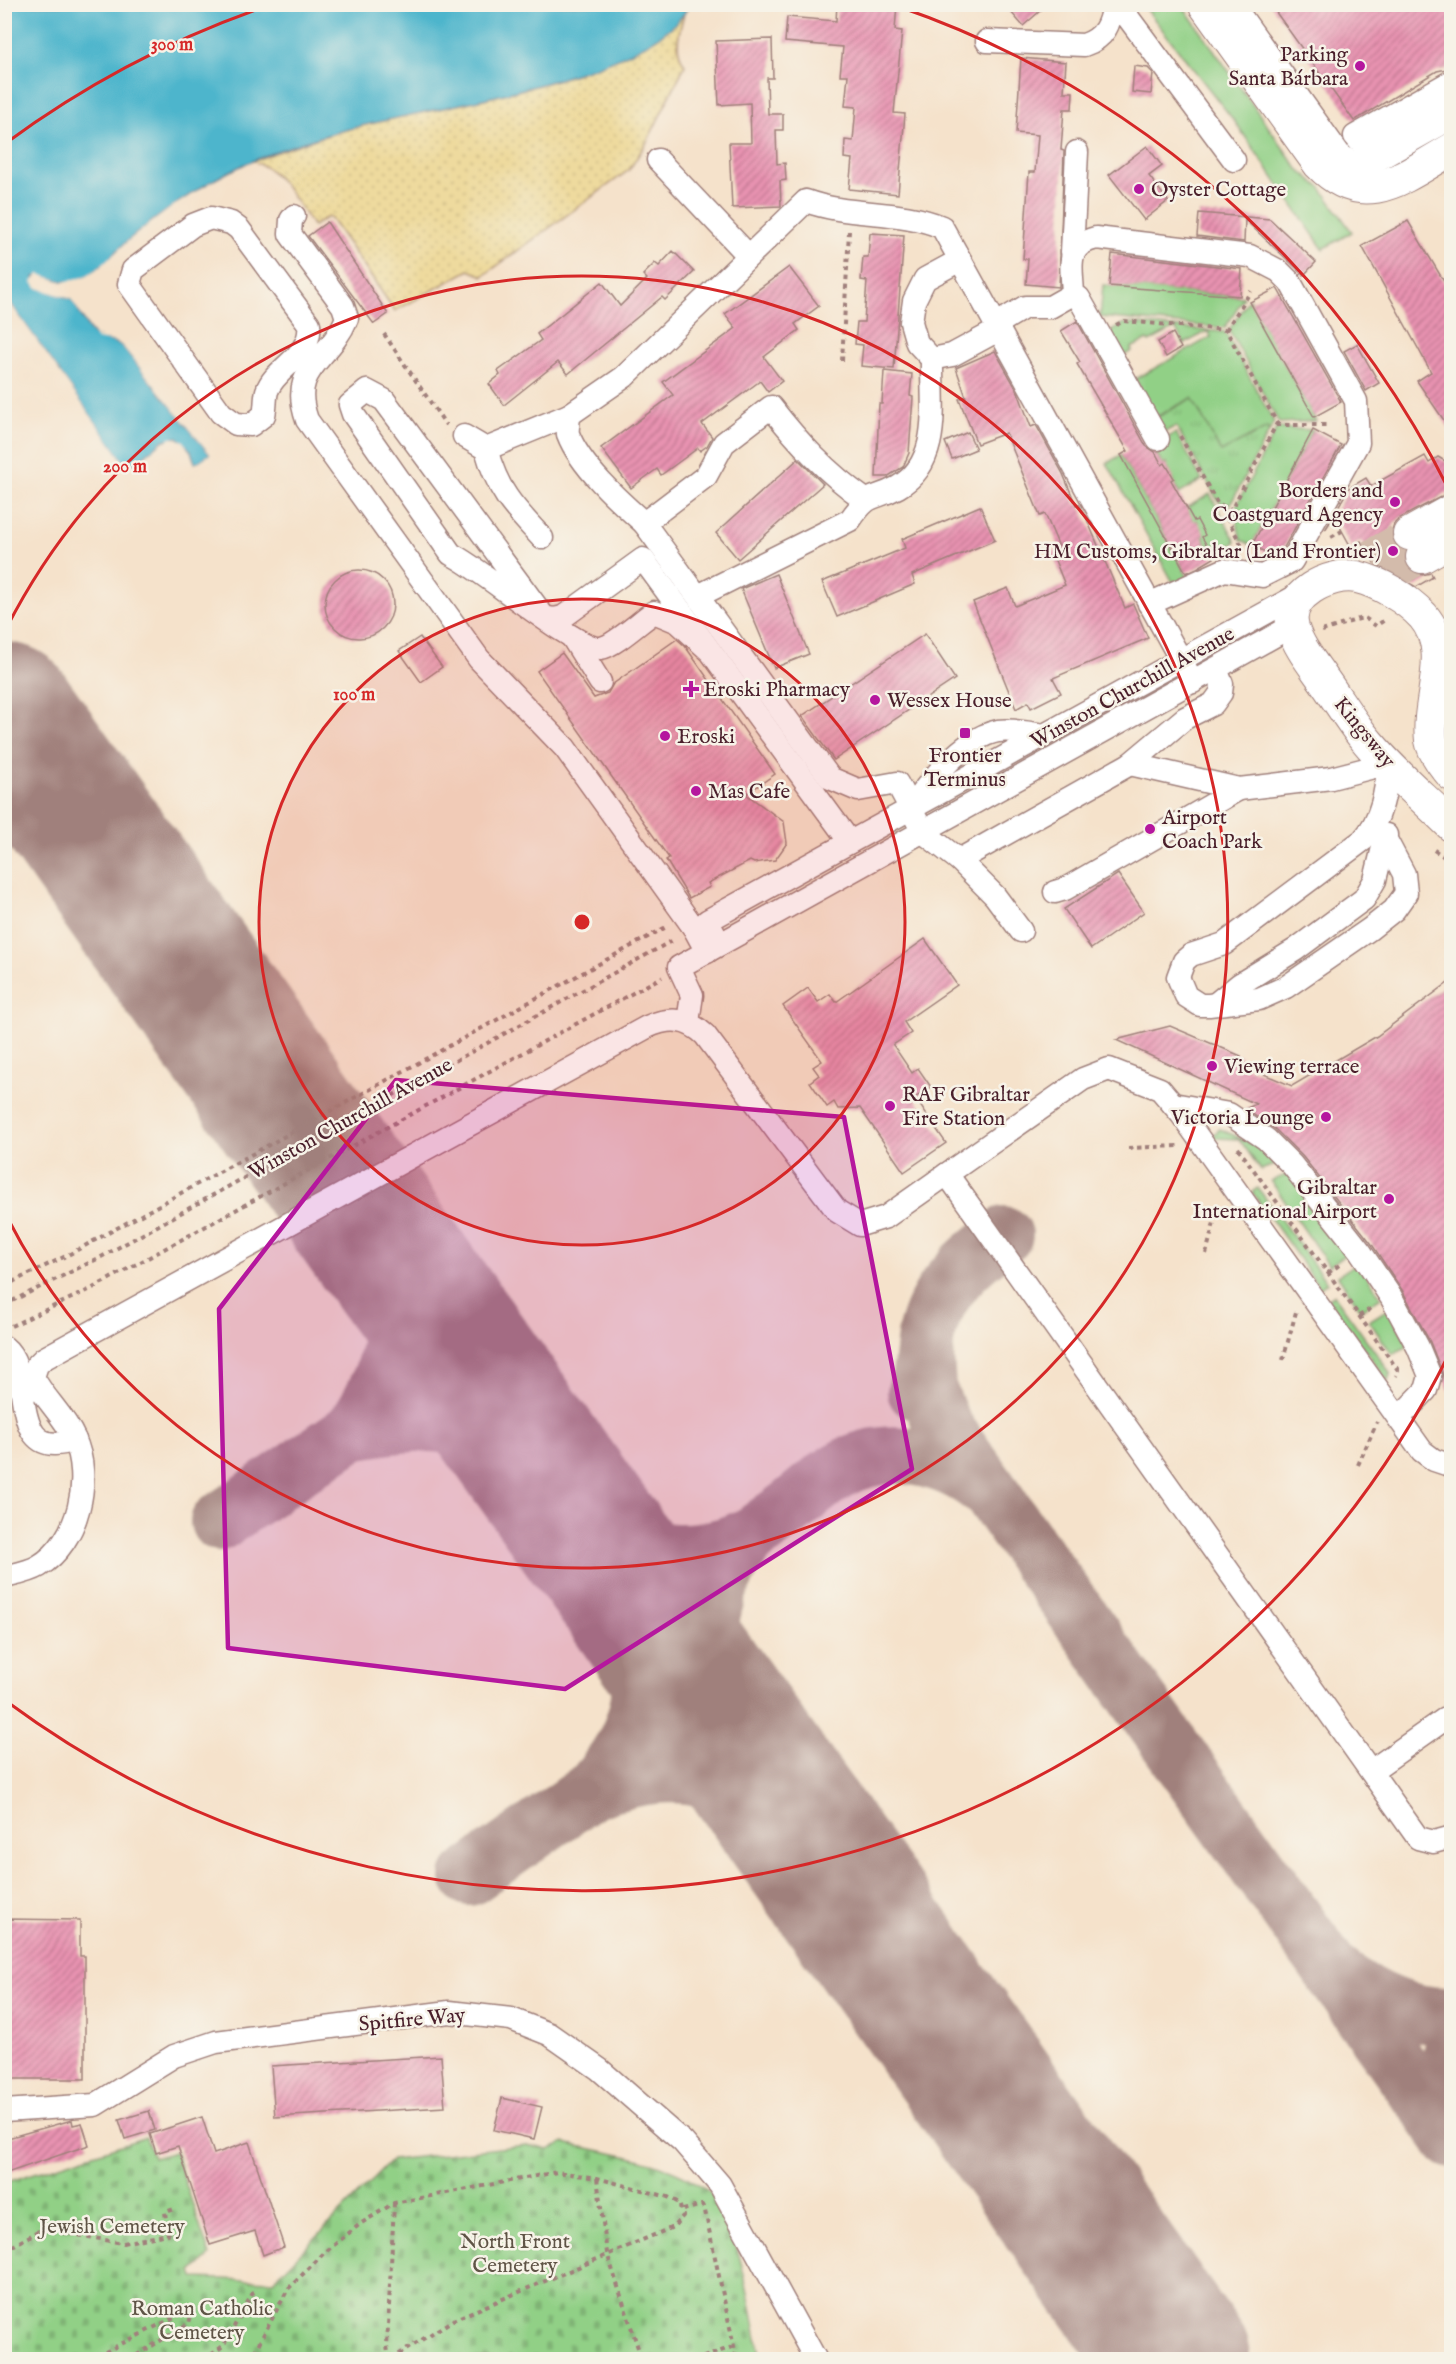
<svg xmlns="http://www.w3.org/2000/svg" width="1456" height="2364" font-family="'IM FELL English',serif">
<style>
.green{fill:#91d086;stroke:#6e7858;stroke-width:1.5}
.sand{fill:url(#sand-dots);stroke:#9c7c64;stroke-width:1.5}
.cemetery{fill:url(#cemetery-stones);stroke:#6e7858;stroke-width:1.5}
.park{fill:url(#park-tufts);stroke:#6e7858;stroke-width:1.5}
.water{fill:#4db5cc;stroke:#4c6a7c;stroke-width:1.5}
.pier{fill:#f5e2cb}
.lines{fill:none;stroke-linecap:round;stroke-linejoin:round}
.taxiway{stroke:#a0807b;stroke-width:58}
.runway{stroke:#a0807b;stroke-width:146}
.building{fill:url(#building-hatch)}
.highway-tunnel{stroke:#d3bbab;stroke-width:32;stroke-dasharray:32 16;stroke-linecap:butt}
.minor-casing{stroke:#a0807b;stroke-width:25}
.highway-casing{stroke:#a0807b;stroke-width:34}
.path{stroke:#a0807b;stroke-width:4;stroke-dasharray:4.5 4.5;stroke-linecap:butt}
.minor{stroke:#fff;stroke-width:22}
.highway{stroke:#fff;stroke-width:32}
.marked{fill:#b5179e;fill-opacity:0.2;stroke:#b5179e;stroke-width:4.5;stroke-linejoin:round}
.ring{fill:none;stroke:#d62828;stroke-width:3}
.poi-dot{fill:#b5179e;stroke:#f7f3e8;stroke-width:2}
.labels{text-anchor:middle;stroke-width:5;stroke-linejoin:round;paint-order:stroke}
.poi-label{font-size:21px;fill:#4a1f2b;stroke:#f7f3e8;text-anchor:start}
.street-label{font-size:21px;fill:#4a1f2b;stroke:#f7f3e8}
.park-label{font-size:21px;fill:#5f5446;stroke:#f7f3e8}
.centre{fill:#d62828;stroke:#f7f3e8;stroke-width:3}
.ring-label{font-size:18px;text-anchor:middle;font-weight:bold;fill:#d62828;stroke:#f7f3e8;stroke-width:5;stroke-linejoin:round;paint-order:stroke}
</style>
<defs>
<pattern id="sand-dots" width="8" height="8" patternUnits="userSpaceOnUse" patternTransform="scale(1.5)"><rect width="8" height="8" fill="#eeda9e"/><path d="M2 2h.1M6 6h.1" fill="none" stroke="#cebb88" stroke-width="1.8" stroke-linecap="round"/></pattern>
<pattern id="cemetery-stones" width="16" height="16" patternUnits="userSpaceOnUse" patternTransform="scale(1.5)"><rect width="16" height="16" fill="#91d086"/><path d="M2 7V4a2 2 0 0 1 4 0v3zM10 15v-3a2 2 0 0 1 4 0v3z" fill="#7fb274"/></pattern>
<pattern id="park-tufts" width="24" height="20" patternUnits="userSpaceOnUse" patternTransform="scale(1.5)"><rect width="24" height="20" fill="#91d086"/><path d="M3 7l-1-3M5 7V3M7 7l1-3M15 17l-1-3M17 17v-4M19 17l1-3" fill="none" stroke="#7fb274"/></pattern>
<pattern id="building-hatch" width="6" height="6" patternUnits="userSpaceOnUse" patternTransform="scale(1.5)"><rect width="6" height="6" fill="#e893b1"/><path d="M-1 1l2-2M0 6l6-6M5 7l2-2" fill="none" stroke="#be7790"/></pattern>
</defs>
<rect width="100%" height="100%" fill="#f7f3e8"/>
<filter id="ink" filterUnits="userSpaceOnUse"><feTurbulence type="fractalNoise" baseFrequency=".0167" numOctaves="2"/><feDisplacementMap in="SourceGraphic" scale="12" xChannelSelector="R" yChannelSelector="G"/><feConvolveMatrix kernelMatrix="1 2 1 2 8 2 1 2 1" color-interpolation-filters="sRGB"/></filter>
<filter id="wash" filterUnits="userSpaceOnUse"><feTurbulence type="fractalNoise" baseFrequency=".008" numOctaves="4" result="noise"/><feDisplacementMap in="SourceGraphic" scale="24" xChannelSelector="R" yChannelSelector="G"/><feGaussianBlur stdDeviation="1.35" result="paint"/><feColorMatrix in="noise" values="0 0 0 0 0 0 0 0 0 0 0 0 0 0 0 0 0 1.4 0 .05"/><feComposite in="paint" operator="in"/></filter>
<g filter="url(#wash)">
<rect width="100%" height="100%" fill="#f5e2cb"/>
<!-- green -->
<g class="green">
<polygon points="1143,5 1182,5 1298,169 1321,188 1352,232 1323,249 1235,122"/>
<polygon points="1103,285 1244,297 1225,328 1100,317"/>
<polygon points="1249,299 1316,421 1279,423 1229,330"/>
<polygon points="1125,323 1225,332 1274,422 1269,432 1267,429 1221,453 1192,398 1156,417 1135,379 1211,337 1208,331 1184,344 1175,328 1149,342 1147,340 1131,348 1132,351 1118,359 1105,335"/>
<polygon points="1277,428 1313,430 1252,545 1241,540 1234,510"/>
<polygon points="1176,433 1202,480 1179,494 1166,463 1163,465 1156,453 1161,450 1157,443"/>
<polygon points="1121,455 1188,577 1174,584 1107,463"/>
<polygon points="1210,494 1236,542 1217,552 1213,545 1208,548 1197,520 1194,522 1186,508"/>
<polygon points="1220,1129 1253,1144 1279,1163 1261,1170 1239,1139 1214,1138 1214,1134"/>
<polygon points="1289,1174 1350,1251 1329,1266 1271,1181"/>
<polygon points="1258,1188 1327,1283 1320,1288 1252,1192"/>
<polygon points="1358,1262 1381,1297 1361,1310 1338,1276"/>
<polygon points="1334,1295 1391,1374 1388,1381 1328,1299"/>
<polygon points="1388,1309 1409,1346 1392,1354 1369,1321"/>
</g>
<!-- sand -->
<path class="sand" d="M684,14C679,33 673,48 685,65L647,142L629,170L483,276L469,270L395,311L329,216L313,226C299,207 275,161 250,162C282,150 313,139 346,130C431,107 628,81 684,14Z"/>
<!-- cemetery -->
<path class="cemetery" d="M146,2137L153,2158L175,2152L210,2256L192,2272L194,2278L273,2281L392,2160L527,2145L549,2150L565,2143C613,2155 673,2160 711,2194C738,2217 753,2322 761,2359H5L4,2183Z"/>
<!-- park -->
<polygon class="park" points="1192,398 1221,452 1267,428 1269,432 1229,507 1218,501 1176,426 1161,434 1152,420"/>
<!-- water -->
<path class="water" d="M4,5H689C656,77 420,109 345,130C293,144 239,162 194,192C173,206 151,221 131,238C113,253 98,275 74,281C60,285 49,274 34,277L37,287L71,299C80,309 83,324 92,333C102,343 113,338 123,347L210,454L195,464L191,451L178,437L164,440L133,465L124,462L113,447L5,296Z"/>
<!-- pier -->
<polygon class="pier" points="250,162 259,162 221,180 175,209 131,242 102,270 85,279 73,284 63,285 45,278 37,279 39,285 65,292 73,297 98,337 118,339 125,345 213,453 194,467 182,443 171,440 135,468 128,468 111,449 4,301 5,296 124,462 134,465 171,437 184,441 195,464 210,454 123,347 117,342 97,339 71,299 37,288 32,282 39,274 63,282 84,277 100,267 129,240 173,206"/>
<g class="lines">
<!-- taxiway -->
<g class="taxiway">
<path d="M355,1207C364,1226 375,1246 382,1266C402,1327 389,1380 352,1431C391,1425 430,1417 469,1430C494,1439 529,1459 548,1477C562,1491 572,1508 588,1521C637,1561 713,1561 764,1528"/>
<polyline points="925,1352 927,1388 942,1424 1452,2140"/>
<path d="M916,1391C925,1370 922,1348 928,1327C940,1286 970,1259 1004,1235"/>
<polyline points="219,1522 352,1431"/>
<path d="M623,1582C647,1669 656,1717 592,1790C688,1757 728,1777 804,1837"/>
<path d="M750,1760C726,1717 705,1678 710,1628C712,1598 729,1558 751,1537C763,1526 778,1517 791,1507C806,1495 821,1481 838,1471C886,1442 946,1456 986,1489"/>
<polyline points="469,1877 592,1790"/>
<path d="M1338,1975C1372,2001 1408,2017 1452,2016"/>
<polyline points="1452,2054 1441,2095 1452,2135"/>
</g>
<!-- runway -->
<polyline class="runway" points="4,715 1177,2360"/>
</g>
<g id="blocks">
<!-- building -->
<g class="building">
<polygon points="837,4 897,4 895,30 902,31 894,113 905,114 898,194 849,189 852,159 844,158 845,140 853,141 856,107 845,106 848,75 840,75 843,47 785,42 787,17 836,21"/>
<polygon points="1004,4 1048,4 1023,26"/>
<polygon points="1270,4 1452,4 1452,68 1437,71 1354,121"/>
<polygon points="772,39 773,78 767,78 768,114 783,114 783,130 776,130 777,164 785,163 786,180 780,181 781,206 732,208 729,143 751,143 750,103 719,105 716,41"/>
<polygon points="1021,58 1066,62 1064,92 1073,92 1072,109 1064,109 1061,150 1064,151 1059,287 1026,284 1028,259 1023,259 1029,172 1035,172 1038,135 1016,133"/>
<polygon points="1134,66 1148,68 1153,73 1151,94 1132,92"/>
<polygon points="1147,146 1162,166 1149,176 1168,201 1144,220 1109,175"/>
<polygon points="1199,213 1270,219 1316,262 1304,275 1245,220 1244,242 1197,236"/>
<polygon points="1408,221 1452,295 1452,432 1417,381 1431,372 1362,246"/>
<polygon points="327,222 388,314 374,324 308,236"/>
<polygon points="870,233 904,235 894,369 861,366 863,345 855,344 857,322 864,322 867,281 861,280 863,257 868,257"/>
<polygon points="673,251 694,272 665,300 662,297 568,374 558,362 504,405 489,384 500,375 498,371 541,340 537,334 602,282 620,306 647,279 643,275 655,263 659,266"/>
<polygon points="1112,254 1242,269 1240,296 1109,286"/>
<polygon points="789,267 819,306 795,324 799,330 764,357 782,381 768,392 760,381 702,424 712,437 707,446 700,451 698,448 661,475 657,469 631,488 601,448 673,395 663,382 736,328 725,314"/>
<polygon points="1277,288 1341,402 1314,417 1250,302"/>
<polygon points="1077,321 1146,446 1155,452 1162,465 1165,463 1174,478 1171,480 1194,521 1197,520 1205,535 1202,537 1214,558 1197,568 1186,573 1121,455 1128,451 1077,364 1080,362 1061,331"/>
<polygon points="1173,333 1181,348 1166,357 1158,342"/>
<polygon points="1357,344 1379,383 1366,391 1344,351"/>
<polygon points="995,351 1018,392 1031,427 1036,425 1063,474 1076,505 1079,504 1085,515 1125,608 1133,604 1148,638 1053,678 1061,693 1031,708 1028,702 1016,709 973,602 1008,588 1015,606 1065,585 1052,553 1060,549 1045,514 1040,516 1006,433 977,444 959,399 966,397 956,368"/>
<polygon points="884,371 912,374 910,396 913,397 909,453 903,467 887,477 876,477 879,404 882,404"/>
<polygon points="1313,430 1341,445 1282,551 1272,556 1252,545"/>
<polygon points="968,432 976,449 952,459 945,442"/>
<polygon points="1425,456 1429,463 1438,457 1452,465 1452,491 1400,518 1394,524 1391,533 1394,543 1406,551 1407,566 1413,573 1422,575 1431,573 1433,577 1416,587 1374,563 1361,541 1351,547 1334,516 1325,530 1349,488 1366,478 1371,486"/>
<polygon points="798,459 823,484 738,559 716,533"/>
<polygon points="980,506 995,540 912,575 915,584 837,617 822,582 905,548 902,539"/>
<circle cx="359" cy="604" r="34"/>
<polygon points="776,574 809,654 774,668 741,589"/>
<polygon points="925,634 955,679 834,760 802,716"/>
<polygon points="420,637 442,667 421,682 399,651"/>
<polygon points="677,639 685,646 775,774 746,794 784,822 787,843 775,860 754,863 750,861 708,883 710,887 689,898 666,860 669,858 537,671 562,653 594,698 608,693 613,684"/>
<polygon points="1118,874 1144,912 1091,949 1064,909"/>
<polygon points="925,939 957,985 904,1022 911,1033 893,1045 912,1073 918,1068 931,1087 915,1098 946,1143 904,1172 860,1108 838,1109 834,1102 827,1107 810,1082 819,1075 813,1067 822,1061 783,1006 808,988 818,1002 830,994 836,1002"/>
<polygon points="1452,980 1452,1398 1430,1342 1402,1290 1371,1243 1303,1157 1275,1129 1245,1109 1256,1104 1116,1040 1170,1026 1241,1056 1238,1063 1292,1086 1377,1036"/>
<polygon points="4,1919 80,1920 80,1956 85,1956 85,2079 4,2079"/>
<polygon points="441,2056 445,2107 275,2117 271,2066"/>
<polygon points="502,2098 542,2107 534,2139 494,2130"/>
<polygon points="149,2111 155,2130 125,2139 119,2120"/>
<polygon points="202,2117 214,2154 249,2142 284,2247 263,2255 255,2231 210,2245 178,2146 156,2153 150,2134"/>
<polygon points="72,2120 73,2125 82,2123 89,2145 4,2174 4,2139"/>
</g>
</g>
</g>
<g filter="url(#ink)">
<use href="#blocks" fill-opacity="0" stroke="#a0807b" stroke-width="1.5"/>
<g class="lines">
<!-- highway-tunnel -->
<g class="highway-tunnel">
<polyline points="1370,556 1409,534"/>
<polyline points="1386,578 1422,557"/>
</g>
<defs>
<g id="minor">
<polyline points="1118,4 1234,160"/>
<polyline points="1232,4 1340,155 1350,161 1372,163 1452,118"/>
<path d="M987,41L1084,45C1105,38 1110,24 1113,4"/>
<path d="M1452,81L1355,136L1360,142C1384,146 1430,110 1452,97"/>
<polyline points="658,160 748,255"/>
<path d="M294,216L291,220L290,234L343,306L347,318C329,362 288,367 307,420L479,659L565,748L694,928L707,952"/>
<path d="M211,218L231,223L239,229L309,324C313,356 275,367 267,391C265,398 266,407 264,415L251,425L236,424L221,413L129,284L133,270L193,225Z"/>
<polyline points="1072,252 1077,152"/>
<polyline points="960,260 925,279 914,301 911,322 917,343 932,359 952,355 1000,329"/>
<polyline points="997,324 1025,307 1050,307 1073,294"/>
<path d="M569,415C569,421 567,429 568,434C580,466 619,501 644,523L706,476L724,443L771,407C799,443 827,473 864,499"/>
<path d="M464,436L486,449L569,415L624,377L806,201C850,217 899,209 942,227L1193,682"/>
<path d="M486,449C498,492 513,507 542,538"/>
<polyline points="644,523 830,778 858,790 897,783 923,832 959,860 995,896 1021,931"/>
<path d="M698,596L850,520C871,490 871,502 898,487C943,462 931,402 932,359"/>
<path d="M1149,604L1224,570L1262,576L1292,561L1358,443L1356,401L1290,282L1279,271L1250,256L1096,238C1064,246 1072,266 1073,294L1079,298L1158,439"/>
<polyline points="572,637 600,682"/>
<path d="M710,651L678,622L654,612C642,620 614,646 601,648C577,651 481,568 451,554L353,414L350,405L367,391L384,400L544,617L554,619L563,617L643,559L850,842"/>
<path d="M1130,764L1239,789L1331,778L1389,763C1386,791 1382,819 1363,840L1224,944L1191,955L1184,961L1178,977L1186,996L1200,1005H1209L1259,999L1286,987L1370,929L1394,910L1406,893L1404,874L1385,838"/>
<path d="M915,802C933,777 966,737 998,731C1013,729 1030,733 1044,735"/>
<polyline points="959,860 1130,764 1185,718 1213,704 1221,693 1222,684 1216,669"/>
<polyline points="1055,892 1065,889 1239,789"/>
<polyline points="720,944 707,921 1302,593"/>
<polyline points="1218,1002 1240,984 1295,950 1364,899 1375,880 1386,835"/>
<polyline points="688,1022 692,995 679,967 1292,626"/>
<polyline points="1173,1104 1229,1114 1266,1139 1292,1165 1360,1251 1391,1297 1418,1347 1430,1376 1426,1390 1399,1418"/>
<polyline points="947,1174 1083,1079 1109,1069 1160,1089 1182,1115 1422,1451 1434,1460 1452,1466"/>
<path d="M4,1347C36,1371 5,1464 75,1440"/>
<path d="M4,1577C16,1574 29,1572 39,1566C79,1542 93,1478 74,1438C64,1415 44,1399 33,1377L37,1365L43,1359L647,1027C670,1017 687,1018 705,1035L837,1211L860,1225L886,1217L947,1174L1418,1838L1434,1842L1452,1837"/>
<polyline points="1371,1771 1452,1714"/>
<polyline points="4,2111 95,2105 174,2056 216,2042 449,2012 511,2019 549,2034 599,2069 683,2142 720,2185 816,2360"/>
</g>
<g id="highway">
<path d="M1204,4L1319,164C1365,212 1405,176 1452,149"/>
<polyline points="1409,534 1452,510"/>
<polyline points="1422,557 1452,540"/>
<path d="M1452,775C1444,766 1433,752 1431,740C1426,699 1454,652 1423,616C1407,599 1379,582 1357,577C1330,572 1283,595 1293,628C1298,646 1312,663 1323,679C1336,697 1348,717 1362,735C1388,768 1422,796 1452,826"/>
</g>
</defs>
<!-- minor casing -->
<use href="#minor" class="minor-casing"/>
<!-- highway casing -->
<use href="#highway" class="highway-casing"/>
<!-- path -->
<g class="path">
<polyline points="1116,325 1124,321 1226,330 1277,423 1227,518 1243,548"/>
<polyline points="1226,330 1251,291"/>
<polyline points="384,334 446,425"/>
<polyline points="842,361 849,231"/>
<polyline points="1276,425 1326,425"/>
<polyline points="1180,436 1217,503 1231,510"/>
<polyline points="1331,537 1342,531"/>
<polyline points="1322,631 1359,619 1365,618 1376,626 1386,619"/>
<polyline points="1434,850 1452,862"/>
<polyline points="1128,1148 1178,1146"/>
<polyline points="1238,1148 1398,1370 1396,1376"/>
<polyline points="1206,1254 1218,1207 1221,1205"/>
<polyline points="1328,1273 1342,1263"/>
<polyline points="4,1286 68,1255 668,926"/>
<polyline points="4,1305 103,1256 675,939"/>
<polyline points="1359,1316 1372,1308"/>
<polyline points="11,1326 91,1289 662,977"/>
<polyline points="1283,1360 1296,1312"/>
<polyline points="1358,1465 1377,1422"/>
<polyline points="597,2178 607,2253 642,2360"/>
<polyline points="683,2210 702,2205 705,2211 737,2360"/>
<polyline points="4,2251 42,2229 123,2243 168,2234 165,2212 174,2209"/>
<polyline points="89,2360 193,2308 189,2323 129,2360"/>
<polyline points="204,2360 223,2346 254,2291"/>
<polyline points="250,2360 288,2289 323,2254 360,2224 394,2203 557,2172 597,2178 668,2197 679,2203 683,2216 673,2227 453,2320 390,2360"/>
<polyline points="389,2360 387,2346 394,2203"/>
<polyline points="695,2360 735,2346"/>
</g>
<!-- minor -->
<use href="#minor" class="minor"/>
<!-- highway -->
<use href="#highway" class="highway"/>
</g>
</g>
<!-- marked area -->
<path class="marked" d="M396,1080L844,1117L912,1469L565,1689L228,1648L219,1309Z"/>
<!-- distance rings -->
<circle cx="582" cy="922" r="323" fill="#d62828" fill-opacity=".12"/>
<g class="ring">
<circle cx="582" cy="922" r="323"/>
<path d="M6 629A646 646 0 1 1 6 1215"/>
<path d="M1449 1354A969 969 0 0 1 6 1701M6 143A969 969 0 0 1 267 6M897 6A969 969 0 0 1 1449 490"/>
</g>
<!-- markers -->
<g class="poi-dot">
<circle cx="1360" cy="66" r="6"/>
<circle cx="1139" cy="189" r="6"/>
<circle cx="1395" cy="502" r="6"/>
<circle cx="1393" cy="551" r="6"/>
<path d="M688 680h6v6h6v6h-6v6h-6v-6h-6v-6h6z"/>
<circle cx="875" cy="700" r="6"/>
<rect x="959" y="727" width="12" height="12" rx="3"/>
<circle cx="665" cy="736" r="6"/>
<circle cx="696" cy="791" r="6"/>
<circle cx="1150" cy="829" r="6"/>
<circle cx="1212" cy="1066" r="6"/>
<circle cx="890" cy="1106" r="6"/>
<circle cx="1326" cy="1117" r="6"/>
<circle cx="1389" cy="1199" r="6"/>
</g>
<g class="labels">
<!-- poi labels -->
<g class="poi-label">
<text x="1348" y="61" text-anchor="end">Parking<tspan x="1348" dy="24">Santa Bárbara</tspan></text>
<text x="1151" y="196">Oyster Cottage</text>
<text x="1383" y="497" text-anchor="end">Borders and<tspan x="1383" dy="24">Coastguard Agency</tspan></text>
<text x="1381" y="558" text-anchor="end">HM Customs, Gibraltar (Land Frontier)</text>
<text x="703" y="696">Eroski Pharmacy</text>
<text x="887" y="707">Wessex House</text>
<text x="677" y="743">Eroski</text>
<text x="965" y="762" text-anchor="middle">Frontier<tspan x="965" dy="24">Terminus</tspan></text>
<text x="708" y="798">Mas Cafe</text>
<text x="1162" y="824">Airport<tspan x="1162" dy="24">Coach Park</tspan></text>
<text x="1224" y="1073">Viewing terrace</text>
<text x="902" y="1101">RAF Gibraltar<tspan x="902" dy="24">Fire Station</tspan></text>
<text x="1314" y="1124" text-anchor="end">Victoria Lounge</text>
<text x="1377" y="1194" text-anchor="end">Gibraltar<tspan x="1377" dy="24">International Airport</tspan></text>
</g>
<!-- street labels -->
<g class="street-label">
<text transform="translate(1132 687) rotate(-29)" y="7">Winston Churchill Avenue</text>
<text transform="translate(1365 732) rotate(51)" y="7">Kingsway</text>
<text transform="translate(350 1118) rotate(-29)" y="7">Winston Churchill Avenue</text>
<text transform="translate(412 2019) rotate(-5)" y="7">Spitfire Way</text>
</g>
<!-- park labels -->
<g class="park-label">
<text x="112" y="2233">Jewish Cemetery</text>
<text x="515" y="2248">North Front<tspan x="515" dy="24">Cemetery</tspan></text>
<text x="202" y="2315">Roman Catholic<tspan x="202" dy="24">Cemetery</tspan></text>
</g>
</g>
<circle cx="582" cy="922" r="9" class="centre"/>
<g class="ring-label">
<text x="172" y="50">300 m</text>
<text x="125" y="472">200 m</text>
<text x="354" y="700">100 m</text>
</g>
<!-- margin -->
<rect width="1456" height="2364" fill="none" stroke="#f7f3e8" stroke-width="24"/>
</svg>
